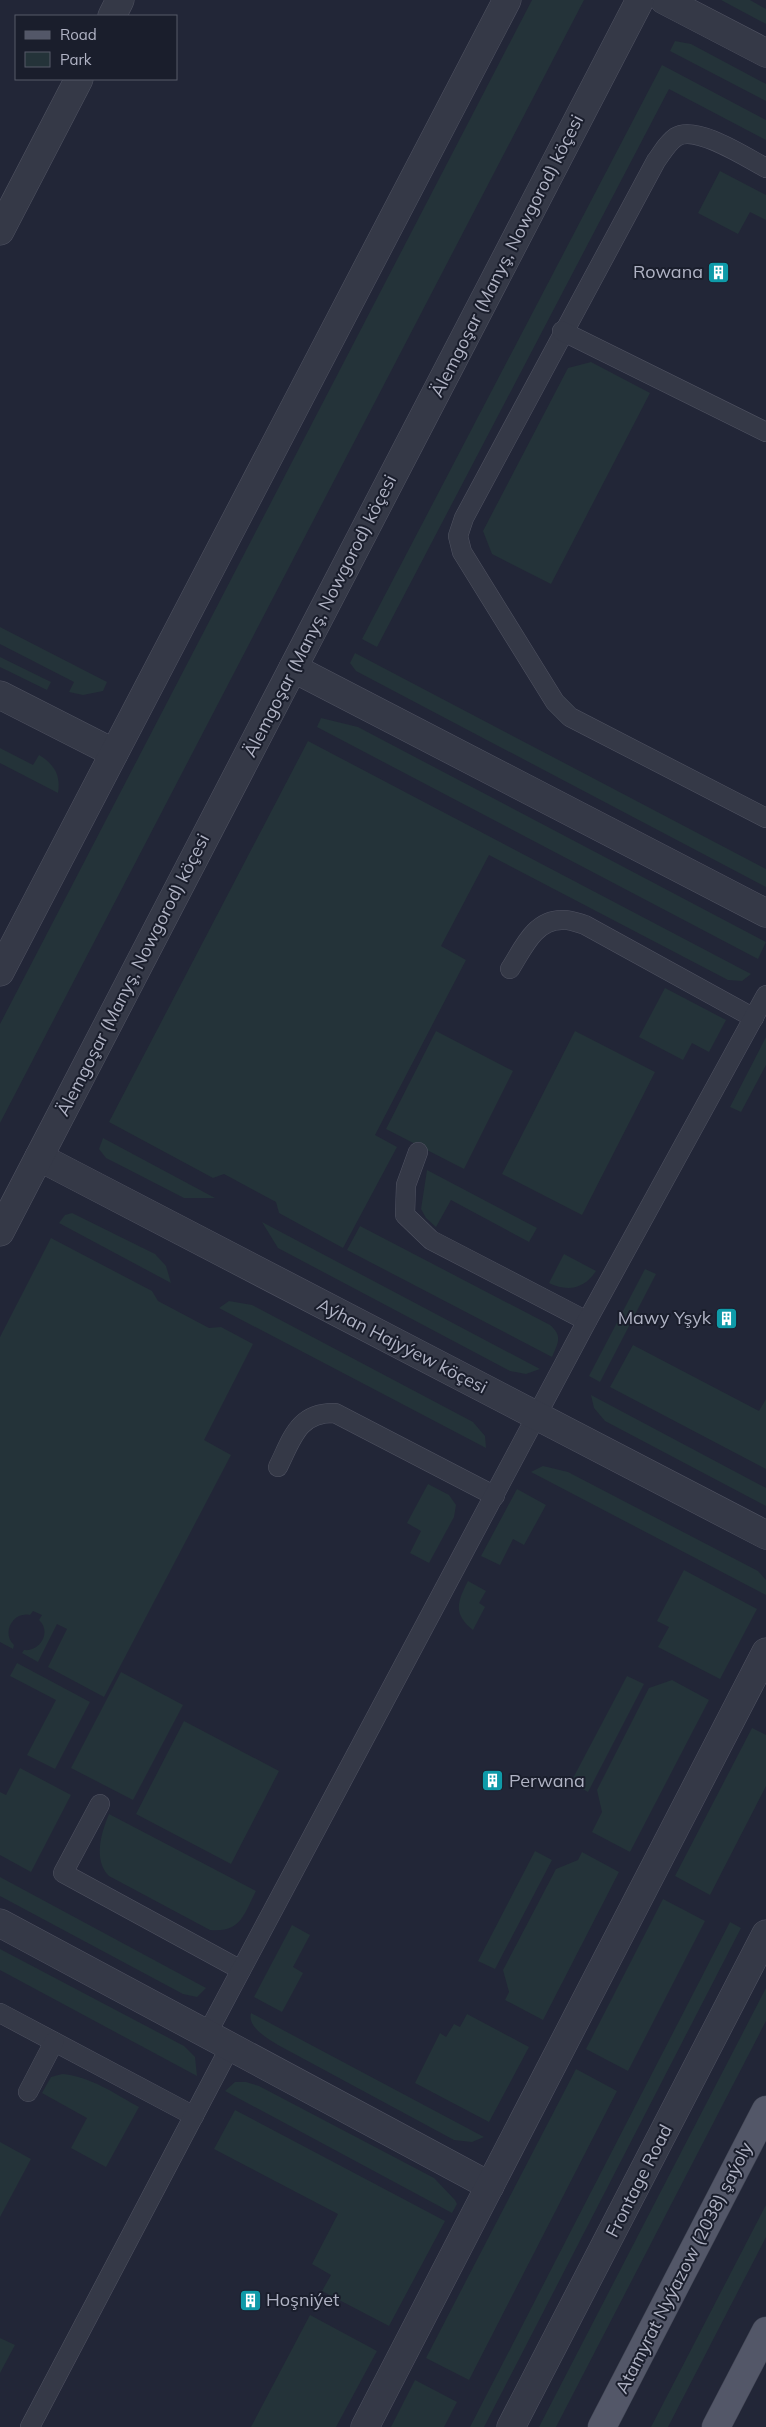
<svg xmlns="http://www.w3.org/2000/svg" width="766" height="2427" font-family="Mulish,sans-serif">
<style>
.green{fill:#243339}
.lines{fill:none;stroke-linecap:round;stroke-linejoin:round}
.service-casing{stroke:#505362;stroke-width:20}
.minor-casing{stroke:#505362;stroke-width:29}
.primary-casing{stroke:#3e4251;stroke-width:29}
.service{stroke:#353947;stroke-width:19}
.minor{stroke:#353947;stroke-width:28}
.primary{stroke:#535768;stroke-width:28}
.labels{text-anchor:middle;stroke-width:4;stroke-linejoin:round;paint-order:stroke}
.street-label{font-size:18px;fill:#b0b3c4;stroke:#1a1e2c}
.poi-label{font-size:18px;fill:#b0b3c4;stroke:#1a1e2c;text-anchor:end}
</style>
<rect width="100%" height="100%" fill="#222637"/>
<!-- green -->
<g class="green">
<polygon points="532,0 584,0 0,1123 0,1024"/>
<polygon points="721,0 750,0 766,9 766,24"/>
<polygon points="675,41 691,44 766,84 766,101 670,51"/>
<polygon points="662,65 766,120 766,140 669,89 377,647 362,639"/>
<polygon points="720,171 766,195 766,220 750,212 738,234 698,213"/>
<polygon points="591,362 650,393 551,584 492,554 483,531 568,368"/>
<polygon points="0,627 107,682 103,691 83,695 69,692 74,682 0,644"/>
<polygon points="355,653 766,869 766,887 356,671 350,663"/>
<polygon points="0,657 51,682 47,690 0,667"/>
<polygon points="321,718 358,727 766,942 758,959 317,727"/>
<polygon points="308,741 751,974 742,981 728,980 489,855 441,946 466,960 375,1135 397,1147 343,1248 279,1213 276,1202 224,1174 213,1178 109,1122"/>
<path d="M0,748L33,765L39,755C54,764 61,775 58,793L0,763Z"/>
<polygon points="665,988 726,1020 709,1052 692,1043 683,1060 639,1037"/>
<polygon points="436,1031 513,1071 464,1169 386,1129"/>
<polygon points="575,1031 655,1072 582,1215 502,1174"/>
<polygon points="766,1037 766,1065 741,1112 730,1107"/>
<polygon points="103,1138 215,1198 184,1198 114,1162 106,1158 99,1149"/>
<polygon points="427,1170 537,1228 529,1242 451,1200 436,1227 426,1218 421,1209"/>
<polygon points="72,1213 155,1254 166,1266 171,1283 59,1223 65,1215"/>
<polygon points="262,1222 540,1369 526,1374 510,1371 278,1248"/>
<path d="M360,1226L550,1325C563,1336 558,1343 552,1357L347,1250Z"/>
<path d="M51,1238L152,1291L158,1301L209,1328L221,1327L253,1344L204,1440L231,1455L104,1697L48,1667L67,1629L57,1624L38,1662L22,1653L24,1650C40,1652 52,1632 39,1620L42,1615L33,1611L30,1615C13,1611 1,1633 14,1645L13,1649L0,1642V1337Z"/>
<path d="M564,1254L596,1271C584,1289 568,1292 549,1283Z"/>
<polygon points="645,1269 656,1274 600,1382 589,1376"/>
<polygon points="229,1301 252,1305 473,1422 485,1436 486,1448 219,1308"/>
<polygon points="633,1345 759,1411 766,1399 766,1469 610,1387"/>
<polygon points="591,1395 766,1488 766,1506 605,1421 594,1408"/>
<polygon points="543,1466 568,1472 758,1571 766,1580 766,1595 531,1472"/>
<polygon points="428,1484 449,1495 456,1505 454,1517 429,1563 410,1553 421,1531 407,1523"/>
<polygon points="517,1489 546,1505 524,1545 513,1539 500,1565 481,1556"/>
<polygon points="684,1570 757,1609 720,1679 658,1647 669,1627 657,1621"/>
<path d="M468,1581L486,1591L479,1603L485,1607L473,1630C453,1614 457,1602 468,1581Z"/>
<polygon points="17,1663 90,1702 55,1769 27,1755 56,1700 10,1676"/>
<polygon points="121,1672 183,1705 133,1800 71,1768"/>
<polygon points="627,1676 644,1684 588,1792 571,1782"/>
<polygon points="672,1680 709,1700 630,1852 592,1832 602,1812 597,1790 649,1688"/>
<polygon points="184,1721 279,1771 231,1864 136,1814"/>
<polygon points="752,1728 766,1735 766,1786 710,1895 675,1876"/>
<polygon points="20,1768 71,1795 31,1872 0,1855 0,1792 6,1795"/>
<path d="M109,1814L256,1891C244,1914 241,1933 210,1930L109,1876C93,1860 101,1833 109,1814Z"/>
<polygon points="535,1851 552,1860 495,1969 478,1961"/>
<polygon points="582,1852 619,1872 543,2020 505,2000 509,1992 503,1970 556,1869 578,1860"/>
<polygon points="0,1877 206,1988 197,1997 183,1994 0,1896"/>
<polygon points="663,1899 705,1921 628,2071 586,2049"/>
<polygon points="730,1922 741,1928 484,2427 470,2427"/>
<polygon points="292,1925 310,1935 293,1967 303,1973 282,2012 254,1997"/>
<polygon points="0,1949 184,2046 195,2057 197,2076 0,1970"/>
<polygon points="766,1988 766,2021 556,2427 539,2427"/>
<path d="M251,2013L484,2137L472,2142L454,2140L278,2045C267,2038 247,2027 251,2013Z"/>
<polygon points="467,2014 529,2047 489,2122 415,2083 440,2033 446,2037 454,2024 460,2027"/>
<polygon points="576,2069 617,2091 469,2380 426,2358"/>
<path d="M62,2074C90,2076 115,2094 139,2107L106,2167L71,2148L87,2118L42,2093L51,2077Z"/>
<polygon points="235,2082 246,2082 259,2086 434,2178 455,2200 457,2204 452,2213 225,2091"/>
<polygon points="235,2110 445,2221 389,2326 322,2291 331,2275 312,2264 338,2214 214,2149"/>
<polygon points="0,2142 31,2159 0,2217"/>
<polygon points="766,2205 766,2237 668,2427 651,2427"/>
<polygon points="310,2315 377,2351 336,2427 251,2427"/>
<polygon points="0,2338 15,2345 0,2373"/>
<polygon points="415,2380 457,2402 444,2427 391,2427"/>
</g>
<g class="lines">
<defs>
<g id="service">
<path d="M766,168C747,158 696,124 676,137C667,143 662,153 656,161L464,518L458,536L462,552L555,702L570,717L766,818"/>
<polyline points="562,331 766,432"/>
<path d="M510,969C523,949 534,920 562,920C569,919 578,923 585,925L754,1018"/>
<polyline points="418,1152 406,1185 405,1215 431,1240 587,1321"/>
<path d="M278,1467C292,1439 298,1412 335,1413L495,1496"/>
<polyline points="100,1804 63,1873 241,1970"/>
<polyline points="0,2013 194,2116"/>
<polyline points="207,2034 587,1321 766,995"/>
<polyline points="28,2092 54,2042"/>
<polyline points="30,2427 230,2047"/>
</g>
<g id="minor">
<polyline points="664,0 766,53"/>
<polyline points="112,16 120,0"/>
<polyline points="0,231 79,79"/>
<polyline points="293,668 766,913"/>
<polyline points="0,695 114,753"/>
<polyline points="0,972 507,0"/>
<polyline points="39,1157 766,1535"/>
<polyline points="0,1232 640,0"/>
<polyline points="0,1923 490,2186"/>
<polyline points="365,2427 766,1652"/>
<polyline points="511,2427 766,1934"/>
</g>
<g id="primary">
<polyline points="602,2427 766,2110"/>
<polyline points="716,2427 766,2331"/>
</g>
</defs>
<!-- service casing -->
<use href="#service" class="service-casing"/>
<!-- minor casing -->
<use href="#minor" class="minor-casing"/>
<!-- primary casing -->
<use href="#primary" class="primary-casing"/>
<!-- service -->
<use href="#service" class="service"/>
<!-- minor -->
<use href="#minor" class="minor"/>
<!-- primary -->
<use href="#primary" class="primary"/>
</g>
<!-- icons -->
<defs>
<symbol id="building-square" viewBox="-11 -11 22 22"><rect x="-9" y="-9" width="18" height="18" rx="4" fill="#0f9aa8" stroke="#1a1e2c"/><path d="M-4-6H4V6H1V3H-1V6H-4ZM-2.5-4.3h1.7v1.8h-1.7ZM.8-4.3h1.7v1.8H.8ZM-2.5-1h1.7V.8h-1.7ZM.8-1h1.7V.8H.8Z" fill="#fff"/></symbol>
</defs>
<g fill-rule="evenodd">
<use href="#building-square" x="706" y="260" width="25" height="25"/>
<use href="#building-square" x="714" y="1306" width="25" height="25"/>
<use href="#building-square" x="480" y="1768" width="25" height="25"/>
<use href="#building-square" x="238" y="2288" width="25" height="25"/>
</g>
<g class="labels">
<!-- street labels -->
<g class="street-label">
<text transform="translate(507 256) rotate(-63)" y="6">Älemgoşar (Manyş, Nowgorod) köçesi</text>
<text transform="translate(320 616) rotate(-63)" y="6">Älemgoşar (Manyş, Nowgorod) köçesi</text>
<text transform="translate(133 975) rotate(-63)" y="6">Älemgoşar (Manyş, Nowgorod) köçesi</text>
<text transform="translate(402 1346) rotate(27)" y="6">Aýhan Hajyýew köçesi</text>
<text transform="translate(639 2181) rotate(-63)" y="6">Frontage Road</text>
<text transform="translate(684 2268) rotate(-63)" y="6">Atamyrat Nyýazow (2038) şaýoly</text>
</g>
<!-- poi labels -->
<g class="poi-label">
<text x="703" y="278">Rowana</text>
<text x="711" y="1324">Mawy Yşyk</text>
<text x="509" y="1787" text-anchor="start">Perwana</text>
<text x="266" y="2306" text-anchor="start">Hoşniýet</text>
</g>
</g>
<!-- legend -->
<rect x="15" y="15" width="162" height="65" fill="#1a1e2c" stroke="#565a69"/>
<rect x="25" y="31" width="25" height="8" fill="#535768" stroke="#565a69"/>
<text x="60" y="40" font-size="15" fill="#b0b3c4">Road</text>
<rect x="25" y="52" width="25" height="15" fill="#243339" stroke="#565a69"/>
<text x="60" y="65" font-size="15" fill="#b0b3c4">Park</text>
</svg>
